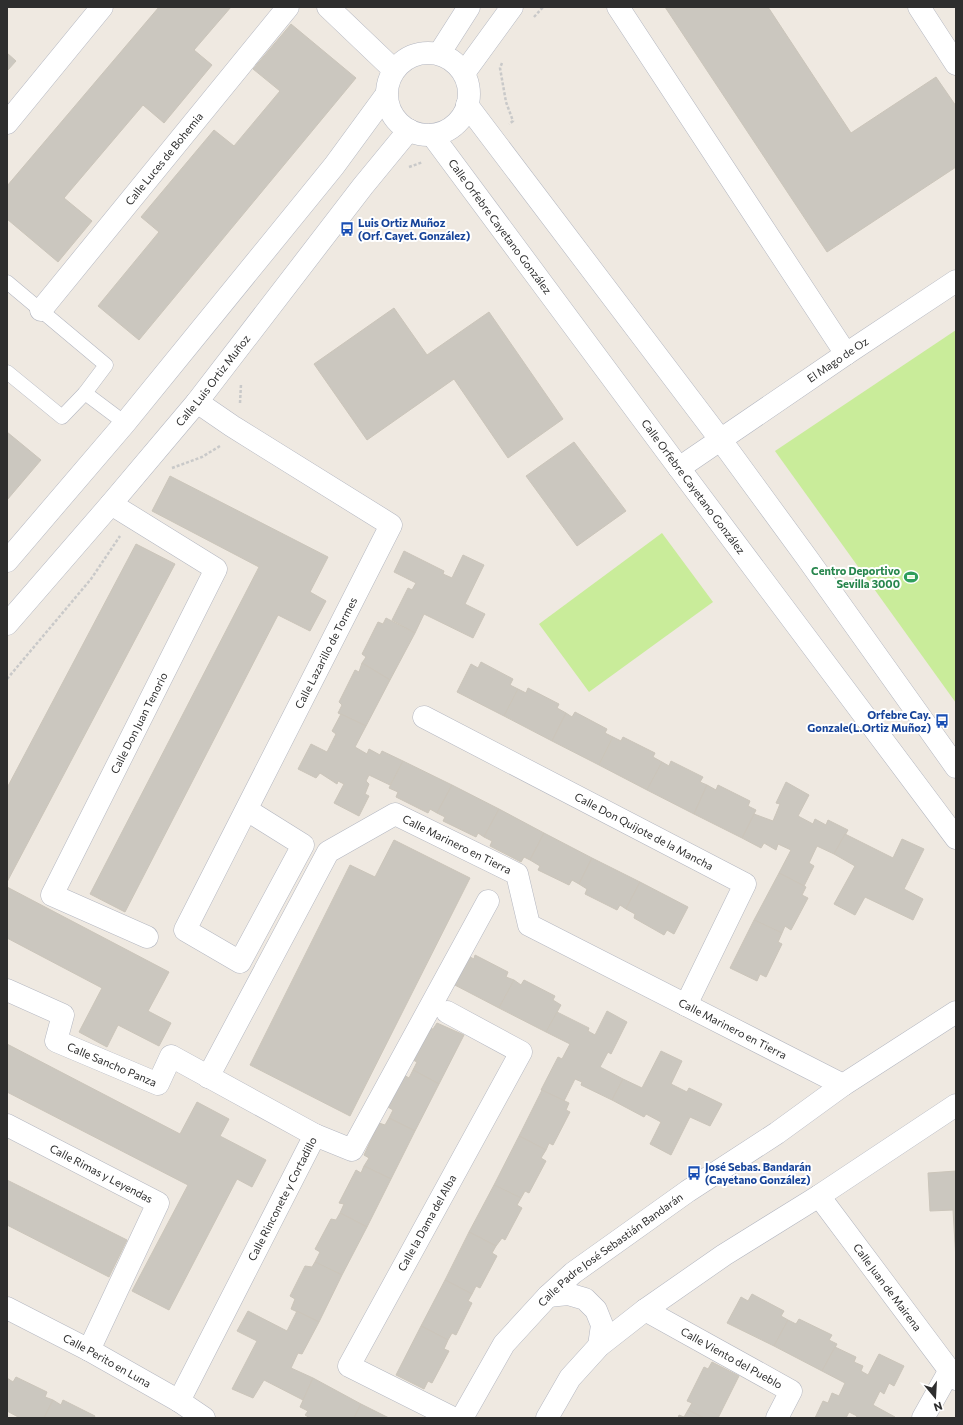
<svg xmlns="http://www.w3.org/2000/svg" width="963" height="1425" font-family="Commissioner,sans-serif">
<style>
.pitch{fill:#c9ec9a}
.building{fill:#cbc7bf;stroke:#cbc5ba}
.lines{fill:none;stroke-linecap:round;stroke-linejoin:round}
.lane-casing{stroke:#b4b7c1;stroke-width:15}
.street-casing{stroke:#b4b7c1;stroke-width:23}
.secondary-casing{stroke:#b4b7c1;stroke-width:23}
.path{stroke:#c9c9c9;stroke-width:2.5;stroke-dasharray:3 2;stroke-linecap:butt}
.lane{stroke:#fff;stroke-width:14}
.street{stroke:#fff;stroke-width:22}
.secondary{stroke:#fff;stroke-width:22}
.labels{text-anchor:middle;stroke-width:4;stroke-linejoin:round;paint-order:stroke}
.street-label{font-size:11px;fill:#2e2e2e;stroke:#fff}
.transit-label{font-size:11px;font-weight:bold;fill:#164399;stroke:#fff;text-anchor:start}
.leisure-label{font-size:11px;font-weight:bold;fill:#27864d;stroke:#fff;text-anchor:end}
</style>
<rect width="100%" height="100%" fill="#efe9e1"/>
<!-- pitch -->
<g class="pitch">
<polygon points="956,330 956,703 775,451"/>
<polygon points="662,533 713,602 589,692 539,624"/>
</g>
<!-- building -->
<g class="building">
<polygon points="159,7 231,7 194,50 212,65 164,123 143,105 64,198 92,221 58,262 7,219 7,186"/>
<polygon points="665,7 768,7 851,133 936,77 956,106 956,167 827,252"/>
<polygon points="291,24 356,78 139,340 98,306 159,232 141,217 214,130 234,146 280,91 253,69"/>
<polygon points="7,53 16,61 7,71"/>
<polygon points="394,308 427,355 489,312 563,419 508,458 454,379 367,440 314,364"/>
<polygon points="7,432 41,460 7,500"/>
<polygon points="574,442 626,511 577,546 526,476"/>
<polygon points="170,476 328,557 310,592 326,601 310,631 278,615 125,912 90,894 259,567 152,511"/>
<polygon points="136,544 175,564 7,882 7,788"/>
<polygon points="404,551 444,571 443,574 452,578 463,555 484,565 465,604 485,614 473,638 424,614 415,633 392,620 408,588 412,590 416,583 394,572"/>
<polygon points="386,618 415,633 390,680 362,663 366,657 362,654 378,622 383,624"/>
<polygon points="481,662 513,679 510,685 518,689 504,716 457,692 471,664 478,668"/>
<polygon points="362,663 390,680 366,726 338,713 342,705 339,702 355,670 359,672"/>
<polygon points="528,688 559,704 557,708 566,713 552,741 504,716 518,689 526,693"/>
<polygon points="575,712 607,729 605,733 613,737 599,765 552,741 566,713 572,717"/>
<polygon points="341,714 366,726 355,747 367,754 369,749 380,755 382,751 403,761 390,785 369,775 366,781 369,784 365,794 369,796 359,816 334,803 344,784 338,781 337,784 320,773 316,778 298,769 311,744 327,752 336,734 332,731"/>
<polygon points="613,737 621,741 623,737 655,753 653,757 662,762 647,790 599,765"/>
<polygon points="403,761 452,785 437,813 430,809 428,813 396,797 398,792 389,788"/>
<polygon points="671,761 703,777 700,782 707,785 694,814 647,790 662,762 669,766"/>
<polygon points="786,782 809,795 798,816 813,824 815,819 826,825 828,820 848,830 834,854 817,846 809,863 814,866 804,886 779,873 791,850 778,844 776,850 764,843 761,848 742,838 754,814 773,821 780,804 776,803"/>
<polygon points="452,785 499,809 484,837 478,833 476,837 443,821 445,817 437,813"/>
<polygon points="707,785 716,790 718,785 750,801 748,806 756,810 742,838 694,814"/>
<polygon points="499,809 544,833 530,860 524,857 521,862 490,846 492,841 484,837"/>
<polygon points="544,833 592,858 579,884 572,880 569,885 538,870 540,866 530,860"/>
<polygon points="845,834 893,858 902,839 924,849 904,889 923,899 913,920 865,897 855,915 834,904 855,866 834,854"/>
<polygon points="394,840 470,878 350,1116 250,1065 350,865 375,877"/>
<polygon points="592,858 640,882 626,909 620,905 617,910 585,894 587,889 579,884"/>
<polygon points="779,873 806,887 802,895 808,898 791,930 785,926 782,933 754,920"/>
<polygon points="640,882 688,907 674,934 667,930 664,935 634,918 635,914 626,909"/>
<polygon points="7,887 169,972 148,1011 171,1023 159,1046 118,1025 107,1047 79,1032 102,988 7,938"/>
<polygon points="754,920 782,933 778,942 782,944 766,977 760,974 757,981 730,968"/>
<polygon points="466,955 474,959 475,955 508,972 506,977 514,980 499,1008 451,983"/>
<polygon points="514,980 521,985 524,980 555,996 553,1000 561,1005 546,1032 499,1008"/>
<polygon points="607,1011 627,1022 611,1054 608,1052 600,1067 623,1079 612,1100 581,1085 582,1082 575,1079 564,1101 541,1090 558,1057 562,1059 570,1044 546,1032 557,1012 589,1028 588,1031 595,1035"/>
<polygon points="437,1023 464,1035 439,1084 413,1070 417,1062 413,1060 427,1028 433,1029"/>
<polygon points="7,1044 180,1134 197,1102 229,1119 220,1136 266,1160 252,1187 237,1179 169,1310 132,1291 188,1185 7,1092"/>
<polygon points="661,1051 682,1061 671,1084 687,1092 689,1088 722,1104 710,1126 690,1117 671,1155 650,1144 661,1122 646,1114 644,1117 612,1100 623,1079 642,1088"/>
<polygon points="413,1070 439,1084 415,1131 389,1118 393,1110 388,1107 404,1075 409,1078"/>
<polygon points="542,1090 569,1103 566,1110 570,1112 553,1145 549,1143 546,1150 519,1136"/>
<polygon points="389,1118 415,1131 391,1179 364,1166 369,1158 364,1155 379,1123 385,1125"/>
<polygon points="519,1136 546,1150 541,1158 546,1161 529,1193 525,1191 521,1198 494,1185"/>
<polygon points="364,1166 391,1179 367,1227 340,1213 344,1204 339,1203 356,1170 361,1173"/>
<polygon points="956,1171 956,1260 953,1210 930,1211 928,1173"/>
<polygon points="7,1180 127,1240 109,1277 7,1225"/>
<polygon points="494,1185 521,1198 517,1205 522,1208 505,1240 502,1238 496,1246 469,1232"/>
<polygon points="340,1213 367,1227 342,1275 315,1262 320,1252 315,1249 331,1219 336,1220"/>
<polygon points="469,1232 496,1246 492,1253 497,1256 480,1288 476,1286 472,1294 445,1280"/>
<polygon points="315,1262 342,1275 319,1322 291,1309 295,1299 290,1296 305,1266 312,1267"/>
<polygon points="445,1280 472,1294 468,1301 472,1303 456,1335 452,1333 448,1340 421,1326"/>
<polygon points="752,1294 784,1311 781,1316 788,1320 774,1346 727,1323 741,1297 748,1301"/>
<polygon points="248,1311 287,1331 297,1311 319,1322 302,1354 298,1353 291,1368 313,1378 303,1400 264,1380 253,1398 232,1389 257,1341 237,1331"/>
<polygon points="799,1319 832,1335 829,1340 837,1344 822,1371 774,1346 788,1320 796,1324"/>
<polygon points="421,1326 448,1340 444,1349 449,1351 432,1383 428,1381 424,1389 396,1375"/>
<polygon points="835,1347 856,1357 854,1362 863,1366 861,1371 868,1375 879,1354 904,1366 894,1386 889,1383 884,1394 880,1391 873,1405 895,1417 895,1418 856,1418 857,1416 849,1412 846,1418 815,1418 823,1401 828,1403 832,1393 839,1396 845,1383 822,1371"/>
<polygon points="712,1362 739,1376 718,1418 704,1418 688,1410 692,1403 687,1401 704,1367 708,1369"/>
<polygon points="16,1377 47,1392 45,1397 53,1400 44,1418 20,1418 7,1411 7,1378 13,1382"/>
<polygon points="313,1378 361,1404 354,1418 310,1418 305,1415 308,1411 300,1407"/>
<polygon points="53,1400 61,1405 63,1400 95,1416 94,1418 44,1418"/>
<polygon points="361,1404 389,1418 354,1418"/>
<polygon points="688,1410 704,1418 678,1418 679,1415 684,1417"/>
</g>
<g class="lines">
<defs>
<g id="lane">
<polyline points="7,282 106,365 85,393 62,417 7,372"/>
<polyline points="85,393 125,423"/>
</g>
<g id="street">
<polyline points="328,7 394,70"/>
<polyline points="618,7 846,354"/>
<polyline points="919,7 956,64"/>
<polyline points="7,123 102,7"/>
<path id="s1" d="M41,310L288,7"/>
<polyline points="197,402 232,426 391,525 185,930 240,962 303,845 247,810"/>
<path id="s2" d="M679,468L846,354L956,281"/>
<polyline points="111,504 216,569 52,895 147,937"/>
<path id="s3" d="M424,717L745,884L686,1005"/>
<path id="s4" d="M7,990L63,1015L56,1041L158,1084L171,1056L315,1135"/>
<polyline points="447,1012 521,1052 349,1366 453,1418"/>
<path id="s5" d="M208,1077L328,852L395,814L517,874L529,925L843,1085"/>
<path id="s6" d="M7,1125L158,1203L89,1350"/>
<path id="s7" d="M819,1196L956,1379"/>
<path id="s8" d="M7,1308L89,1350L179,1401L204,1418"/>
<path id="s9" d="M645,1310L791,1391L777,1418"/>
<path id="s10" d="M179,1401L315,1135L352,1150L488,901"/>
<polyline points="923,1418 950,1370"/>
</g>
<g id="secondary">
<circle cx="428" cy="94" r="41"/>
<polyline points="439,54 469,7"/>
<polyline points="464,73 512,7"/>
<polyline points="467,105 720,439 807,558 956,767"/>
<path id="s11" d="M432,135L679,468L956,838"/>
<polyline points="7,561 125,423 334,166 386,95"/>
<path id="s12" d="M7,624L111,504L197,402L363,186L409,130"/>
<polyline points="548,1296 568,1294 585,1299 596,1310 602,1325 599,1346"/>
<path id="s13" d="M462,1418L504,1344L548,1296L573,1273L688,1191L777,1133L843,1085L956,1012"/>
<polyline points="547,1418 570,1378 599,1346 645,1310 724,1255 819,1196 956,1105"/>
</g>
</defs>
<!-- lane casing -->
<use href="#lane" class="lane-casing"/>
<!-- street casing -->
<use href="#street" class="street-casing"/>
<!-- secondary casing -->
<use href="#secondary" class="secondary-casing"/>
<!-- path -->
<g class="path">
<polyline points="534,17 543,7"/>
<polyline points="502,63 500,68 506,102 513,121 509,124"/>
<polyline points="409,167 423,162"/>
<polyline points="240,403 241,384"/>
<polyline points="172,468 202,457 220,446"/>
<polyline points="7,679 91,579 120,536"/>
</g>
<!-- lane -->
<use href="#lane" class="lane"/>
<!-- street -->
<use href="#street" class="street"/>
<!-- secondary -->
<use href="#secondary" class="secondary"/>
</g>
<!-- icons -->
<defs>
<symbol id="bus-bare" viewBox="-9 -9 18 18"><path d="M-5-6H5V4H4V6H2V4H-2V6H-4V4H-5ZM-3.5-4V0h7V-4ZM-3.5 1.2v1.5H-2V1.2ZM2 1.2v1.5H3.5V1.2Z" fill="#1a4fb4" stroke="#fff" stroke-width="2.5" paint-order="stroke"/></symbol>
<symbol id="stadium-bare" viewBox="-9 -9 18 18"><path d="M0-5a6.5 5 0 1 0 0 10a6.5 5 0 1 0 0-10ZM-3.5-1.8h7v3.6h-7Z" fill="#2e9e5b" stroke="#fff" stroke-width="2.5" paint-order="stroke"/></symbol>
</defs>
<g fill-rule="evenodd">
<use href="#bus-bare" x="337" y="219" width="20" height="20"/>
<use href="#stadium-bare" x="901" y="567" width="20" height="20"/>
<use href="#bus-bare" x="932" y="711" width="20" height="20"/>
<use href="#bus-bare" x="684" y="1163" width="20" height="20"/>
</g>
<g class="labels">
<!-- street labels -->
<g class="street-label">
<text dy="4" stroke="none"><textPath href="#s1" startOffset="195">Calle Luces de Bohemia</textPath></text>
<text dy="4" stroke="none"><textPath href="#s11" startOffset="114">Calle Orfebre Cayetano González</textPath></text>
<text dy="4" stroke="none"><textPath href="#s2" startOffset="192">El Mago de Oz</textPath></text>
<text dy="4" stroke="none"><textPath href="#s12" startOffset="319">Calle Luis Ortiz Muñoz</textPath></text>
<text dy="4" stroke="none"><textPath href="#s11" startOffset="438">Calle Orfebre Cayetano González</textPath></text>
<text transform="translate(326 653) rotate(-63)" y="4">Calle Lazarillo de Tormes</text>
<text transform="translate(139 723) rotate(-63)" y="4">Calle Don Juan Tenorio</text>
<text dy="4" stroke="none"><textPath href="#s3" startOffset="248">Calle Don Quijote de la Mancha</textPath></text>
<text dy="4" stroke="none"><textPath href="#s5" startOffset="401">Calle Marinero en Tierra</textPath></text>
<text dy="4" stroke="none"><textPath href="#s5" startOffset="749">Calle Marinero en Tierra</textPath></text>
<text dy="4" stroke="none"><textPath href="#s4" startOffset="149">Calle Sancho Panza</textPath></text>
<text dy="4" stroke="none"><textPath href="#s6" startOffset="106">Calle Rimas y Leyendas</textPath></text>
<text dy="4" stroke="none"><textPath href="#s10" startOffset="227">Calle Rinconete y Cortadillo</textPath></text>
<text transform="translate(427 1223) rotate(-61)" y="4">Calle la Dama del Alba</text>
<text dy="4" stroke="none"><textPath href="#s13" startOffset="228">Calle Padre José Sebastián Bandarán</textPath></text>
<text dy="4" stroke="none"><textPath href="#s7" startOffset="114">Calle Juan de Mairena</textPath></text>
<text dy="4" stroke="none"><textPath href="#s9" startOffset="99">Calle Viento del Pueblo</textPath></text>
<text dy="4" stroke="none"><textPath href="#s8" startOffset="113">Calle Perito en Luna</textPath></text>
</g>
<!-- transit labels -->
<g class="transit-label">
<text x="358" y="227">Luis Ortiz Muñoz<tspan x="358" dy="13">(Orf. Cayet. González)</tspan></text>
<text x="931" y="719" text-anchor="end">Orfebre Cay.<tspan x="931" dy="13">Gonzale(L.Ortiz Muñoz)</tspan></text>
<text x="705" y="1171">José Sebas. Bandarán<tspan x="705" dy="13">(Cayetano González)</tspan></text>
</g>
<!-- leisure labels -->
<g class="leisure-label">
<text x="900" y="575">Centro Deportivo<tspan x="900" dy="13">Sevilla 3000</tspan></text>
</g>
</g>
<!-- border -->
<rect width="963" height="1425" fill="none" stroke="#2e2e2e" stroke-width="16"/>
<!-- north arrow -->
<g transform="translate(935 1397) rotate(162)" stroke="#ffffff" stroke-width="3" paint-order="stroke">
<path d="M0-3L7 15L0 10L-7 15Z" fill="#2e2e2e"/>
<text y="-6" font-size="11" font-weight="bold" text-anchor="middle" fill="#2e2e2e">N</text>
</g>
</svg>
